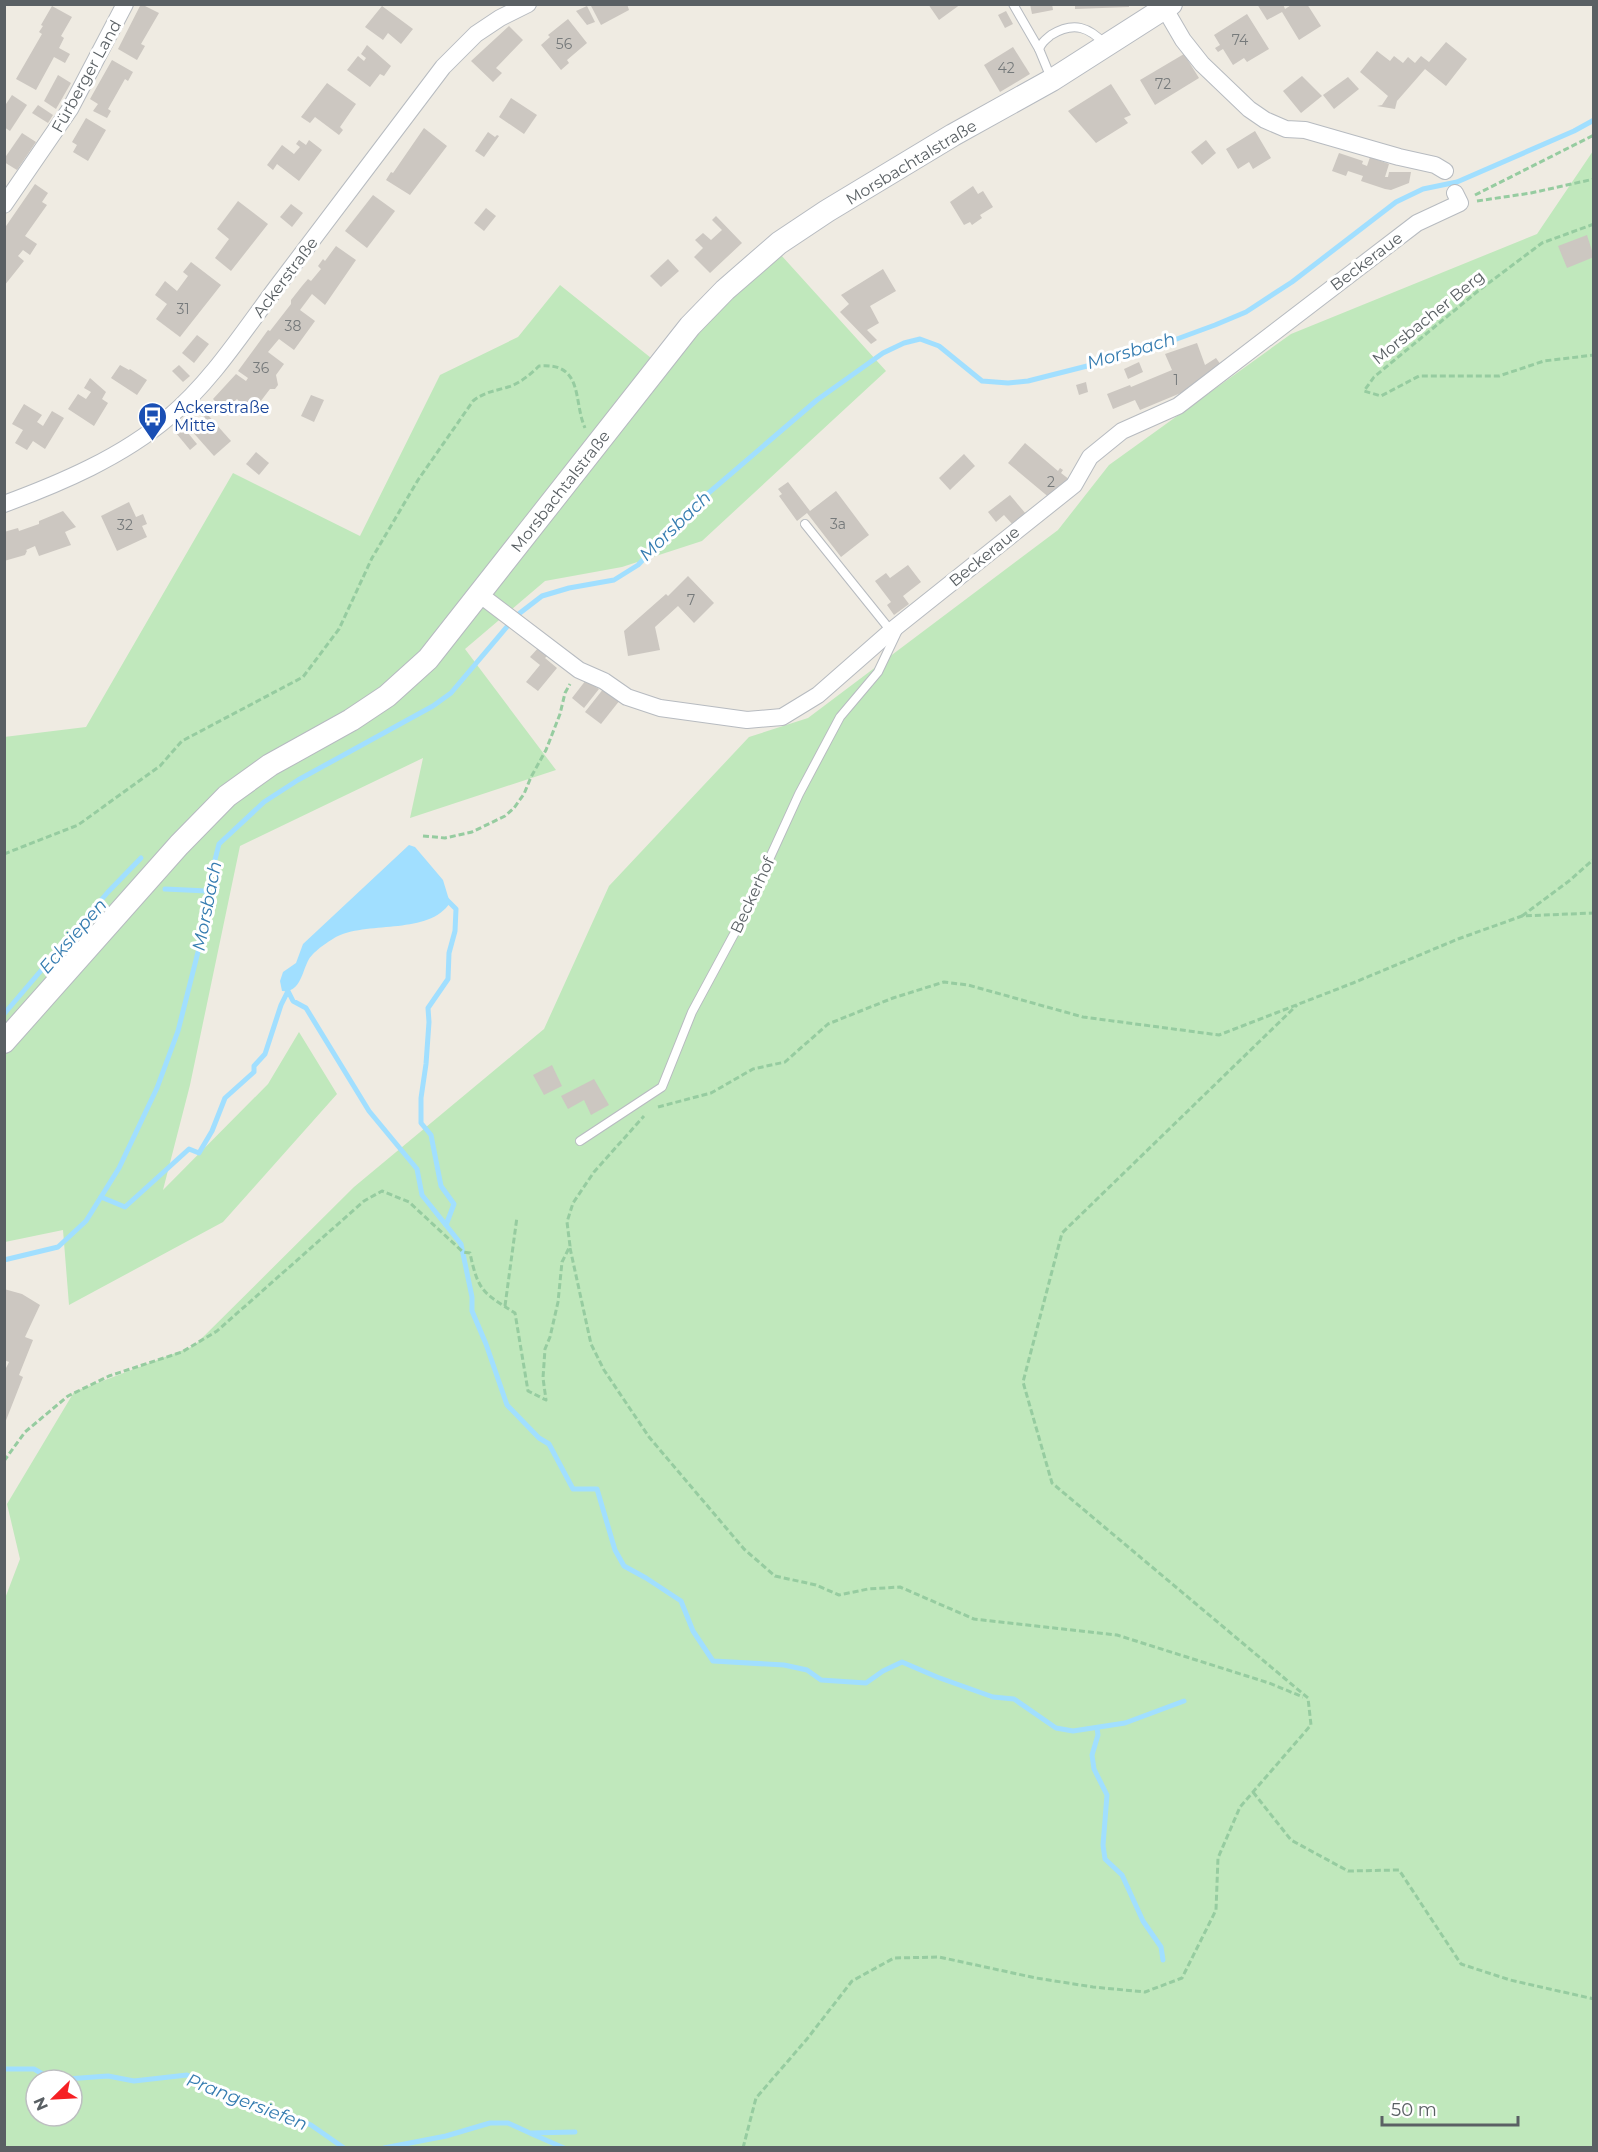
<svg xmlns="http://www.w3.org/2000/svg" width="1598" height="2152" font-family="Montserrat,sans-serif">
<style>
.green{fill:#c0e8bc;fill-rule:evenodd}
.water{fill:#a1dfff}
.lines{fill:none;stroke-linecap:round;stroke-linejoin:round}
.stream{stroke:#a1dfff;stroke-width:5}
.building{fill:#ccc7c1}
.service-casing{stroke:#b7bbc0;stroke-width:10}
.minor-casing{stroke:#b7bbc0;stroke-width:18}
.secondary-casing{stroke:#b6bac0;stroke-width:24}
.path{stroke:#96cca0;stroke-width:3;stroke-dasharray:6 3;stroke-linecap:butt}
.service{stroke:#fff;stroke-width:8}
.minor{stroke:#fff;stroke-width:16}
.secondary{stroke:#fff;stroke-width:22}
.labels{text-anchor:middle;stroke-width:6;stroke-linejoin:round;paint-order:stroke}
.number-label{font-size:14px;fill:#767a7b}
.street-label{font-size:16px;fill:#5a6064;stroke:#fff}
.transit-label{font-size:16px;fill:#164399;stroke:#fff;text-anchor:start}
.water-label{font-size:18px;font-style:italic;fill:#357cb0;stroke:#fff}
</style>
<rect width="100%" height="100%" fill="#efebe2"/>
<!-- green -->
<g class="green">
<path d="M1593,151V2147H5L4,1601L20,1559L7,1504L74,1392L194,1346L354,1187L544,1029L609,886L749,737L808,718L1058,530L1109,465L1291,334L1537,234ZM36,2080H72V2116H36Z"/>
<polygon points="781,255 886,371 702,541 622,567 545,581 465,649 556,770 410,818 423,758 240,846 190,1085 163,1190 268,1084 299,1032 337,1094 223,1222 69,1305 63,1230 5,1242 4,737 86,727 233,473 360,536 440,375 518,337 560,285 666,370 696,329"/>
</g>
<!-- water -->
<path class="water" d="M409,845L415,847L443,880L450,903C428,935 371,921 338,936C330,940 314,951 309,959C302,971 301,993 282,991L280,981L283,972L296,963L303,944Z"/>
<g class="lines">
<!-- stream -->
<g class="stream">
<polyline points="165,889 207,891"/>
<polyline points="445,898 456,909 455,931 449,953 448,979 428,1008 429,1022 426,1064 421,1098 421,1123 431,1135 441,1186 454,1204 446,1225"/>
<polyline points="4,1014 108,892 141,858"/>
<polyline points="101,1197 125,1207 189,1149 199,1153 212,1131 225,1098 254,1072 254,1066 265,1054 281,1005 288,991 293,1001 306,1008 369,1111 417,1169 422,1195 461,1244 472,1297 472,1311 486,1344 507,1405 539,1438 549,1444 573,1489 597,1489 615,1550 624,1566 646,1578 681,1601 693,1631 713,1661 784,1665 807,1670 821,1680 866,1683 883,1671 902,1662 937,1677 993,1697 1014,1699 1056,1728 1073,1731 1125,1723 1184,1701"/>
<polyline points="4,1260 58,1247 86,1221 119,1168 157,1088 178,1031 199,948 207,891 219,844 264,802 298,780 433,706 451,693 516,616 542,596 569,588 614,580 638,565 698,502 817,400 883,353 904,343 920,339 939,346 982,381 1008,383 1028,381 1095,364 1166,343 1215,325 1246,312 1292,282 1396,202 1423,189 1457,182 1574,131 1594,120"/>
<polyline points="1097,1728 1098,1735 1092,1755 1094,1769 1107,1795 1103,1845 1105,1859 1122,1875 1143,1921 1161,1947 1163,1960"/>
<polyline points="4,2069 34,2069 53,2080 108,2076 134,2081 187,2075 311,2125 344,2148"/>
<polyline points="532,2134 564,2148"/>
<polyline points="384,2148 446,2136 490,2123 508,2123 530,2133 575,2132"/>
</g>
</g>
<!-- building -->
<g class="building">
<polygon points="141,4 159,13 141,44 145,46 137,60 118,49"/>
<polygon points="590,4 627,4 629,10 601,25"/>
<polygon points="928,4 961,4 939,20"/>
<polygon points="1030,4 1052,4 1053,10 1032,14"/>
<polygon points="1075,4 1129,4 1129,7 1075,9"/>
<polygon points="1257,4 1283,4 1285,9 1293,4 1307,4 1321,26 1299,40 1282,12 1267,20"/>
<polygon points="52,6 72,17 61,36 64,38 59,48 70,54 65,63 54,57 36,90 16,79 42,34 39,32 43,26 41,25"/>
<polygon points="382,6 413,29 401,44 388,33 383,40 365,27"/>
<polygon points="587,6 595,22 587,25 576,11"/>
<polygon points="1006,11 1013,24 1005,28 998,15"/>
<polygon points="1247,14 1269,49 1247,62 1244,58 1233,65 1223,49 1218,52 1215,48 1220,45 1214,35"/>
<polygon points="568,19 587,43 567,60 569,63 561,70 541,45 550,37 548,35"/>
<polygon points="509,26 523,40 496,68 502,73 493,82 471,61"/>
<polygon points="1446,42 1467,59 1446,86 1425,69 1397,101 1395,109 1377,106 1382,105 1388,96 1360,72 1377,51 1390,61 1394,56 1403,63 1408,57 1415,63 1421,56 1429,62"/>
<polygon points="367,45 391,66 384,76 380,74 370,87 347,70 358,56 364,61 366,58 361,54"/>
<polygon points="1013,47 1030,74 1000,92 984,65"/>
<polygon points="1184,54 1199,78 1155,105 1140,80"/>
<polygon points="112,60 133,72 128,81 125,79 108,109 111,111 107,118 93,111 98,104 90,99"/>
<polygon points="58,75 71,83 56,109 44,101"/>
<polygon points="1302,76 1322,96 1301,113 1283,91"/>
<polygon points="1348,77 1359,89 1334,109 1323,95"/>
<polygon points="327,83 356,104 340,127 343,130 339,135 315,117 310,123 301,117"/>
<polygon points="1111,84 1131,115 1124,118 1128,123 1096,143 1068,111"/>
<polygon points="12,95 27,105 10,131 4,127 4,107"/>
<polygon points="511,98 537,115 524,134 499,117"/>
<polygon points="38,105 53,115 48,123 32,113"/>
<polygon points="86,118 106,130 88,161 73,152 77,145 72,142"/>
<polygon points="424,128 447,146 410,195 386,180 391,172 393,173"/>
<polygon points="1255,131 1271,158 1253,169 1249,162 1238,169 1226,149"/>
<polygon points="488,132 495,137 497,135 499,136 484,157 475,151"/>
<polygon points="22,133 36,142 17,170 4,162 4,159"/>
<polygon points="299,140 306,145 309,140 322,150 299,181 277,164 273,170 267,165 282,145 294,154 300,147 296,144"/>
<polygon points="1206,140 1216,153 1202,165 1191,152"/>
<polygon points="1339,153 1363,161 1362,164 1367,166 1370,157 1389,164 1385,177 1388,177 1389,172 1411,172 1409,183 1391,190 1385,189 1361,181 1363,176 1348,171 1346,176 1332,171"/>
<polygon points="35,184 48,193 42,202 47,205 25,236 37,244 30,255 23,250 18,256 24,261 4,286 4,229"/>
<polygon points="973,186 978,194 983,191 993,207 980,215 982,218 972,225 970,222 964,225 950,202"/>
<polygon points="373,195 395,211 367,248 345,231"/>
<polygon points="238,201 268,224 231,271 215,258 229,239 217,229"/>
<polygon points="291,204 303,213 292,227 280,217"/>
<polygon points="486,208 496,216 484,231 474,223"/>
<polygon points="716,216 742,243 710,273 694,257 703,248 695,240 703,233 711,240 722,230 712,220"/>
<polygon points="1587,235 1594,257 1567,268 1558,246"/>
<polygon points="336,246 356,260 325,305 312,294 300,310 315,321 294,350 279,339 268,352 284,364 276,375 278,385 275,389 270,389 251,414 237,399 224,411 213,399 236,374 246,381 248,378 238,371 268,330 270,331 291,304 291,300 302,286 308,279 311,281 321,269 318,266 323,259 325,261"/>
<polygon points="668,259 679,271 661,287 650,276"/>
<polygon points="191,262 221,285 180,337 156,319 167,304 155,295 165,281 177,291 188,276 183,272"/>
<polygon points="883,269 896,291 870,306 879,323 867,330 877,340 871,344 840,312 849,304 841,295"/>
<polygon points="197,335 209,344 194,363 182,353"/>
<polygon points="1197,343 1205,365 1216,358 1221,365 1188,390 1140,410 1135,400 1113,409 1107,394 1130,385 1131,387 1172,370 1165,354"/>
<polygon points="1139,362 1143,372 1128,379 1124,369"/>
<polygon points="120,365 129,370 130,369 147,380 137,395 111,378"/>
<polygon points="179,365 190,376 183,382 172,371"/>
<polygon points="90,378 106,392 102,399 108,403 94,426 68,409 78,394 86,399 91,392 84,388"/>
<polygon points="1086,382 1088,392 1079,395 1076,385"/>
<polygon points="311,395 324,400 314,422 301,416"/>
<polygon points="24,404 42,415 37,422 43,426 52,411 64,418 45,449 33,441 27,450 15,443 23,430 12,424"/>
<polygon points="207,414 231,441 214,456 190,429"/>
<polygon points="183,427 197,444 190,450 176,433"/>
<polygon points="1025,443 1058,471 1060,468 1063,470 1061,473 1070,480 1051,499 1008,463"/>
<polygon points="256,452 269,463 259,475 246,464"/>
<polygon points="964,454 975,466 950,490 939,478"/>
<polygon points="788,482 810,511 836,491 869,535 841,557 807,513 797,521 779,496 782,494 778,489"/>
<polygon points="1010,495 1026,514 1013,525 1004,515 996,522 988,512"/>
<polygon points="129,502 136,517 143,514 147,524 142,526 147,537 117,551 101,516"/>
<polygon points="63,511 76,527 65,532 71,545 39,556 35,546 26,550 27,551 25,555 4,561 4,532 18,528 19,531 39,524 39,521"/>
<polygon points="908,565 921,582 903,596 909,604 894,615 887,605 891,602 875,581 886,573 890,578"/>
<polygon points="688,576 714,603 694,623 678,606 655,627 660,650 628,656 624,631 666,594 668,596"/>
<polygon points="539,647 548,655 545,658 557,668 538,691 526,682 540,665 530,657"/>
<polygon points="586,680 599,689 584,708 572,698"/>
<polygon points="604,688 620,700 601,724 585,712"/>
<polygon points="552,1065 562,1086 544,1095 533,1075"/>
<polygon points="594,1079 609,1105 591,1115 584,1100 568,1109 561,1096"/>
<polygon points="4,1289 22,1294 40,1305 25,1337 33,1340 19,1375 23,1377 5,1423 4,1372 9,1362 4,1360"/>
</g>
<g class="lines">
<defs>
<g id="service">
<polyline points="1013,4 1039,49"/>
<path d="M1051,78L1039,49C1042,42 1045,40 1051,35C1074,21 1089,27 1106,45"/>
<polyline points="805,524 891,631"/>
<polyline points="580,1141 662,1087 692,1012 740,923 799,794 840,717 878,672 898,630"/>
</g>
<g id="minor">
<polyline points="1162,4 1183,40 1202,64 1249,109 1265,120 1286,129 1305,130 1399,157 1435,165 1445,171"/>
<polyline points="4,205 70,109 125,4"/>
<path d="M4,504C61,483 122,457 169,417C211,382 243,332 276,288C332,214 387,141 443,67L476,34L500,18L528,4"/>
<polyline points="479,594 579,670 604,681 627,697 660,708 747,720 782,717 818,695 891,631 1074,485 1090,457 1122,431 1178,406 1417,223 1460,203 1455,193"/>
</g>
<polyline id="secondary" points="4,1042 179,845 227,796 270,765 351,720 387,696 428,659 690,326 725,290 779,243 827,211 953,135 1052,80 1171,4"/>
</defs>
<!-- service casing -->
<use href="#service" class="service-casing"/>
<!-- minor casing -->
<use href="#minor" class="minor-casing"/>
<!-- secondary casing -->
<use href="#secondary" class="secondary-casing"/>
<!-- path -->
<g class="path">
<polyline points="1475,195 1594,135"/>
<polyline points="1477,201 1531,193 1594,179"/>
<polyline points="1594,224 1542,243 1478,291 1374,377 1364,391 1381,396 1419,376 1499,376 1544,361 1594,355"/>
<polyline points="423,836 445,838 472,832 505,816 514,808 524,794 531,777 546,750 560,714 565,693 570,684"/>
<path d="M4,854L78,825L160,766L182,741L303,677L339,629L372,558L418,480L473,401C484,392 495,391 508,387C519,384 531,374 539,366C584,362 573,401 585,428"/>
<polyline points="1522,916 1569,881 1594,859"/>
<polyline points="658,1107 711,1093 753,1069 785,1062 828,1024 893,998 944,982 968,985 1083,1017 1219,1035 1353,983 1458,939 1522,916 1594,913"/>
<polyline points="570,1248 591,1344 604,1370 649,1437 744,1549 775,1576 816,1585 839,1595 868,1589 900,1587 974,1619 1117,1635 1269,1683 1303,1697"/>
<polyline points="505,1306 517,1217"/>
<path d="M4,1461L25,1432L68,1396L109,1376L182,1352L217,1331L364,1201L382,1191L409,1202L463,1252L470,1253C478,1291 483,1293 515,1313L528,1391L546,1400L543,1378L545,1349L550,1337L558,1302L562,1262L570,1246L567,1222L573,1203L594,1172L644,1116"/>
<polyline points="1253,1792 1291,1840 1348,1871 1399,1870 1461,1964 1510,1980 1594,1999"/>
<polyline points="743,2148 756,2098 807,2039 852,1981 894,1958 939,1957 1036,1978 1093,1987 1145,1992 1182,1978 1216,1910 1218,1858 1240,1807 1311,1725 1308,1698 1052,1483 1023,1382 1062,1233 1297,1005"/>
</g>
<!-- service -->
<use href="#service" class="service"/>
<!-- minor -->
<use href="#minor" class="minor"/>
<!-- secondary -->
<use href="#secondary" class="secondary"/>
</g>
<!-- icons -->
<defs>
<symbol id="bus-pin" viewBox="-11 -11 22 30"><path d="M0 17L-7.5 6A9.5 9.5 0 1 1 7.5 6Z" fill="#1a4fb4" stroke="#fff"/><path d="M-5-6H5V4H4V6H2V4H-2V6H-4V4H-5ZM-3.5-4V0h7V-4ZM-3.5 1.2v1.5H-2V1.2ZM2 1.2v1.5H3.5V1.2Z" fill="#fff"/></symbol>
</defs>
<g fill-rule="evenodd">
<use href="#bus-pin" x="136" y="400" width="33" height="45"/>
</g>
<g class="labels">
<!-- number labels -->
<g class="number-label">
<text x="1240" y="45">74</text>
<text x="564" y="49">56</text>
<text x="1006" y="73">42</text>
<text x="1163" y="89">72</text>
<text x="183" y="314">31</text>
<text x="293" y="331">38</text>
<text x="261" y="373">36</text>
<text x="1176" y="385">1</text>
<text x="1051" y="487">2</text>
<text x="838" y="529">3a</text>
<text x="125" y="530">32</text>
<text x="691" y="605">7</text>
</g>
<!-- street labels -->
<g class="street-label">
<text transform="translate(86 76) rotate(-61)" y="6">Fürberger Land</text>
<text transform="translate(911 162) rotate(-31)" y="6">Morsbachtalstraße</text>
<text transform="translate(1366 261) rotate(-37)" y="6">Beckeraue</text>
<text transform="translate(285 277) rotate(-53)" y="6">Ackerstraße</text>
<text transform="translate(1428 317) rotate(-39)" y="6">Morsbacher Berg</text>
<text transform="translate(560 491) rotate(-52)" y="6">Morsbachtalstraße</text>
<text transform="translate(984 556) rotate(-39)" y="6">Beckeraue</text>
<text transform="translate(752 895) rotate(-65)" y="6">Beckerhof</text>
</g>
<!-- transit labels -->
<g class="transit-label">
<text x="174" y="413">Ackerstraße<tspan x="174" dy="18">Mitte</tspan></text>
</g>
<!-- water labels -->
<g class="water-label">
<text transform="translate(1131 351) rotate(-16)" y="6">Morsbach</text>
<text transform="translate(675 526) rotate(-44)" y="6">Morsbach</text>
<text transform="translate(207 906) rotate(-79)" y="6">Morsbach</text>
<text transform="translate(73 936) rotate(-49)" y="6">Ecksiepen</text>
<text transform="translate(247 2102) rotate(21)" y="6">Prangersiefen</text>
</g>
</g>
<!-- border -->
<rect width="1598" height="2152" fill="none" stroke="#5a6064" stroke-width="12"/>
<!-- north arrow -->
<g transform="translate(54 2098) rotate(246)"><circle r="28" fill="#ffffff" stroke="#bdbfc1" stroke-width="1.5"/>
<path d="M0-4.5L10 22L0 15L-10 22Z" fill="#f62024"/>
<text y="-9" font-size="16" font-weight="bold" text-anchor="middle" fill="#5a6064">N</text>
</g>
<!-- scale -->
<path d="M1382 2116v9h136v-9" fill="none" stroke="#5a6064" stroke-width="3"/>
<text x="1391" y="2116" font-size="18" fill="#5a6064" stroke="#ffffff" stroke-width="4.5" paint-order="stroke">50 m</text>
</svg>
